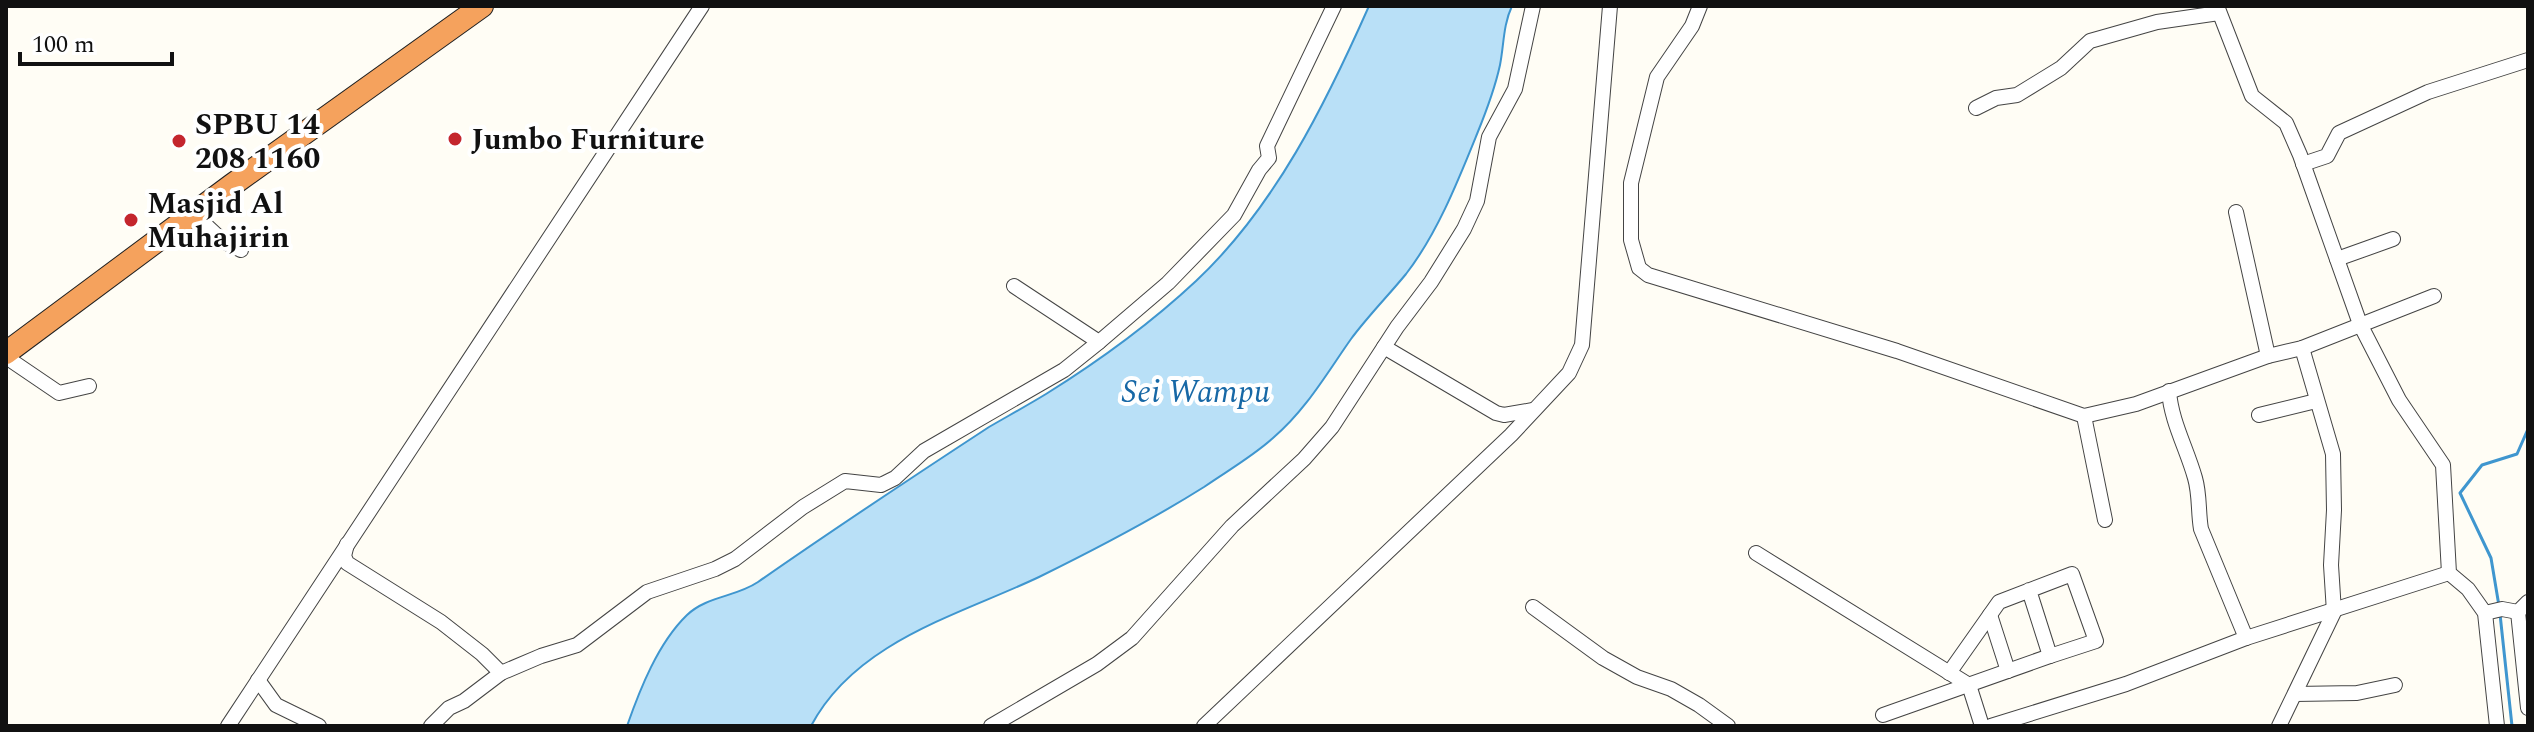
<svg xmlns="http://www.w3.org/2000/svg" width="2534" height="732" font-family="Spectral,serif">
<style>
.water{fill:#b9e0f7;stroke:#3f96cf;stroke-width:2}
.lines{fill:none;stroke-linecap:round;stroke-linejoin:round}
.stream{stroke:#3f96cf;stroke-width:3}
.minor-casing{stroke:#444;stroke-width:16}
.highway-casing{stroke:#222;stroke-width:24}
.minor{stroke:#fff;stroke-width:14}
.highway{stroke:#f5a25d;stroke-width:22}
.poi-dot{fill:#c4262e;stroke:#fff;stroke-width:3}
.labels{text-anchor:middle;stroke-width:8;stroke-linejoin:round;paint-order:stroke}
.poi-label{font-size:30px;font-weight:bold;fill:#111;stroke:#fff;text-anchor:start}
.water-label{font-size:32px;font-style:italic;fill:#1768a6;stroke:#fff}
</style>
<rect width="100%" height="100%" fill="#fffdf5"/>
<!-- water -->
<path class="water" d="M1369,6H1512C1503,25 1504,45 1500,65C1495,88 1486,112 1477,134C1458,181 1437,234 1406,274C1388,296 1368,316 1351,339C1327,373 1306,410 1273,438C1252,457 1227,471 1204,487C1150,521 1096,549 1039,577C959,615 856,641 811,726H627C640,689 658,643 687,615C707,596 736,597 758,582C834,529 911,478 989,427C1008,416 1028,405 1046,394C1099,361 1151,323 1196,281C1275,207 1326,103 1369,6Z"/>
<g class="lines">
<!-- stream -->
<g class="stream">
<polyline points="2499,606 2491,558 2460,493 2482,465 2517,454 2528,429"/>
<polyline points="2500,614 2512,726"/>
</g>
<defs>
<g id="minor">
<polyline points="1700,6 1692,26 1657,77 1631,183 1631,240 1639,268 1648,275 1897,351 2084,416 2136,404 2268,356 2302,348 2434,296"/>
<polyline points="2217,6 2252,96 2286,123 2300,155 2360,324 2399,400 2443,465 2449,573 2468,589 2485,613 2497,726"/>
<polyline points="1976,108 1996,98 2017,95 2061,68 2090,41 2157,22 2219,13"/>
<polyline points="2303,164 2327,156 2339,133 2428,92 2528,60"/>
<polyline points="2236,212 2268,356"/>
<polyline points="194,214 223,241 241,250"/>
<polyline points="2337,259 2393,239"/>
<polyline points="1014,286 1099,342 1168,283 1234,215 1259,170 1269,158 1267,146 1334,6"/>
<polyline points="1384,347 1496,413 1504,415 1533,410"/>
<polyline points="6,357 59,393 89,386"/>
<path d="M2169,391C2171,421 2187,449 2195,478C2200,495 2198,512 2201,529L2246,638"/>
<polyline points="2259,415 2316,401"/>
<polyline points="2084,416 2105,520"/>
<polyline points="347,544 344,556 347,563 441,622 482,654 501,673"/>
<polyline points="1756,553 1969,685 1982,726"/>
<polyline points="1533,607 1603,658 1637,677 1671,689 1699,705 1728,726"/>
<polyline points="2518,612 2528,708"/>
<polyline points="2485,613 2502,609 2518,612 2528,602"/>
<polyline points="1990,615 2008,671"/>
<polyline points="1949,673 1999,602 2072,574 2096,641 2050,656 2029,590"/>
<polyline points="258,680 276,705 319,726"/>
<polyline points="2295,694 2357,693 2395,685"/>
<polyline points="1883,715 2050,656"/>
<polyline points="228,726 702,6"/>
<polyline points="431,726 449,708 464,701 501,673 541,656 577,645 647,592 715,569 735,559 803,507 845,481 881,485 895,478 924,451 1064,370 1099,342"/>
<polyline points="991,726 1097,664 1132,638 1232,526 1304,459 1332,427 1397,327 1431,282 1464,229 1477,201 1489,137 1515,89 1533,6"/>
<polyline points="1204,726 1511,435 1569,373 1582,345 1610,6"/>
<polyline points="1991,726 2126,684 2246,638 2449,573"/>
<polyline points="2279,726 2334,612 2331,565 2334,510 2333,454 2302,348"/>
</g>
<polyline id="highway" points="6,353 232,185 482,6"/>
</defs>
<!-- minor casing -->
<use href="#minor" class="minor-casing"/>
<!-- highway casing -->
<use href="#highway" class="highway-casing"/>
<!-- minor -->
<use href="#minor" class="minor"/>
<!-- highway -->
<use href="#highway" class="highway"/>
</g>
<!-- markers -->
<g class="poi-dot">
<circle cx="455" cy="139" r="8"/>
<circle cx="179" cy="141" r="8"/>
<circle cx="131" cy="220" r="8"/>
</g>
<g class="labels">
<!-- poi labels -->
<g class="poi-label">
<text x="195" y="134">SPBU 14<tspan x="195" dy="34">208 1160</tspan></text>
<text x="471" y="149">Jumbo Furniture</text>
<text x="147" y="213">Masjid Al<tspan x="147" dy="34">Muhajirin</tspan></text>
</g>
<!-- water labels -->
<g class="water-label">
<text x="1196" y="402">Sei Wampu</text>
</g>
</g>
<!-- border -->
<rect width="2534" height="732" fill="none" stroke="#111111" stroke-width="16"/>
<!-- scale -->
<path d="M20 52v12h152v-12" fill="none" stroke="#111111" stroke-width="4"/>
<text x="32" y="52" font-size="24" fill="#111111" stroke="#ffffff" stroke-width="6" paint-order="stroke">100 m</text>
</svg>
